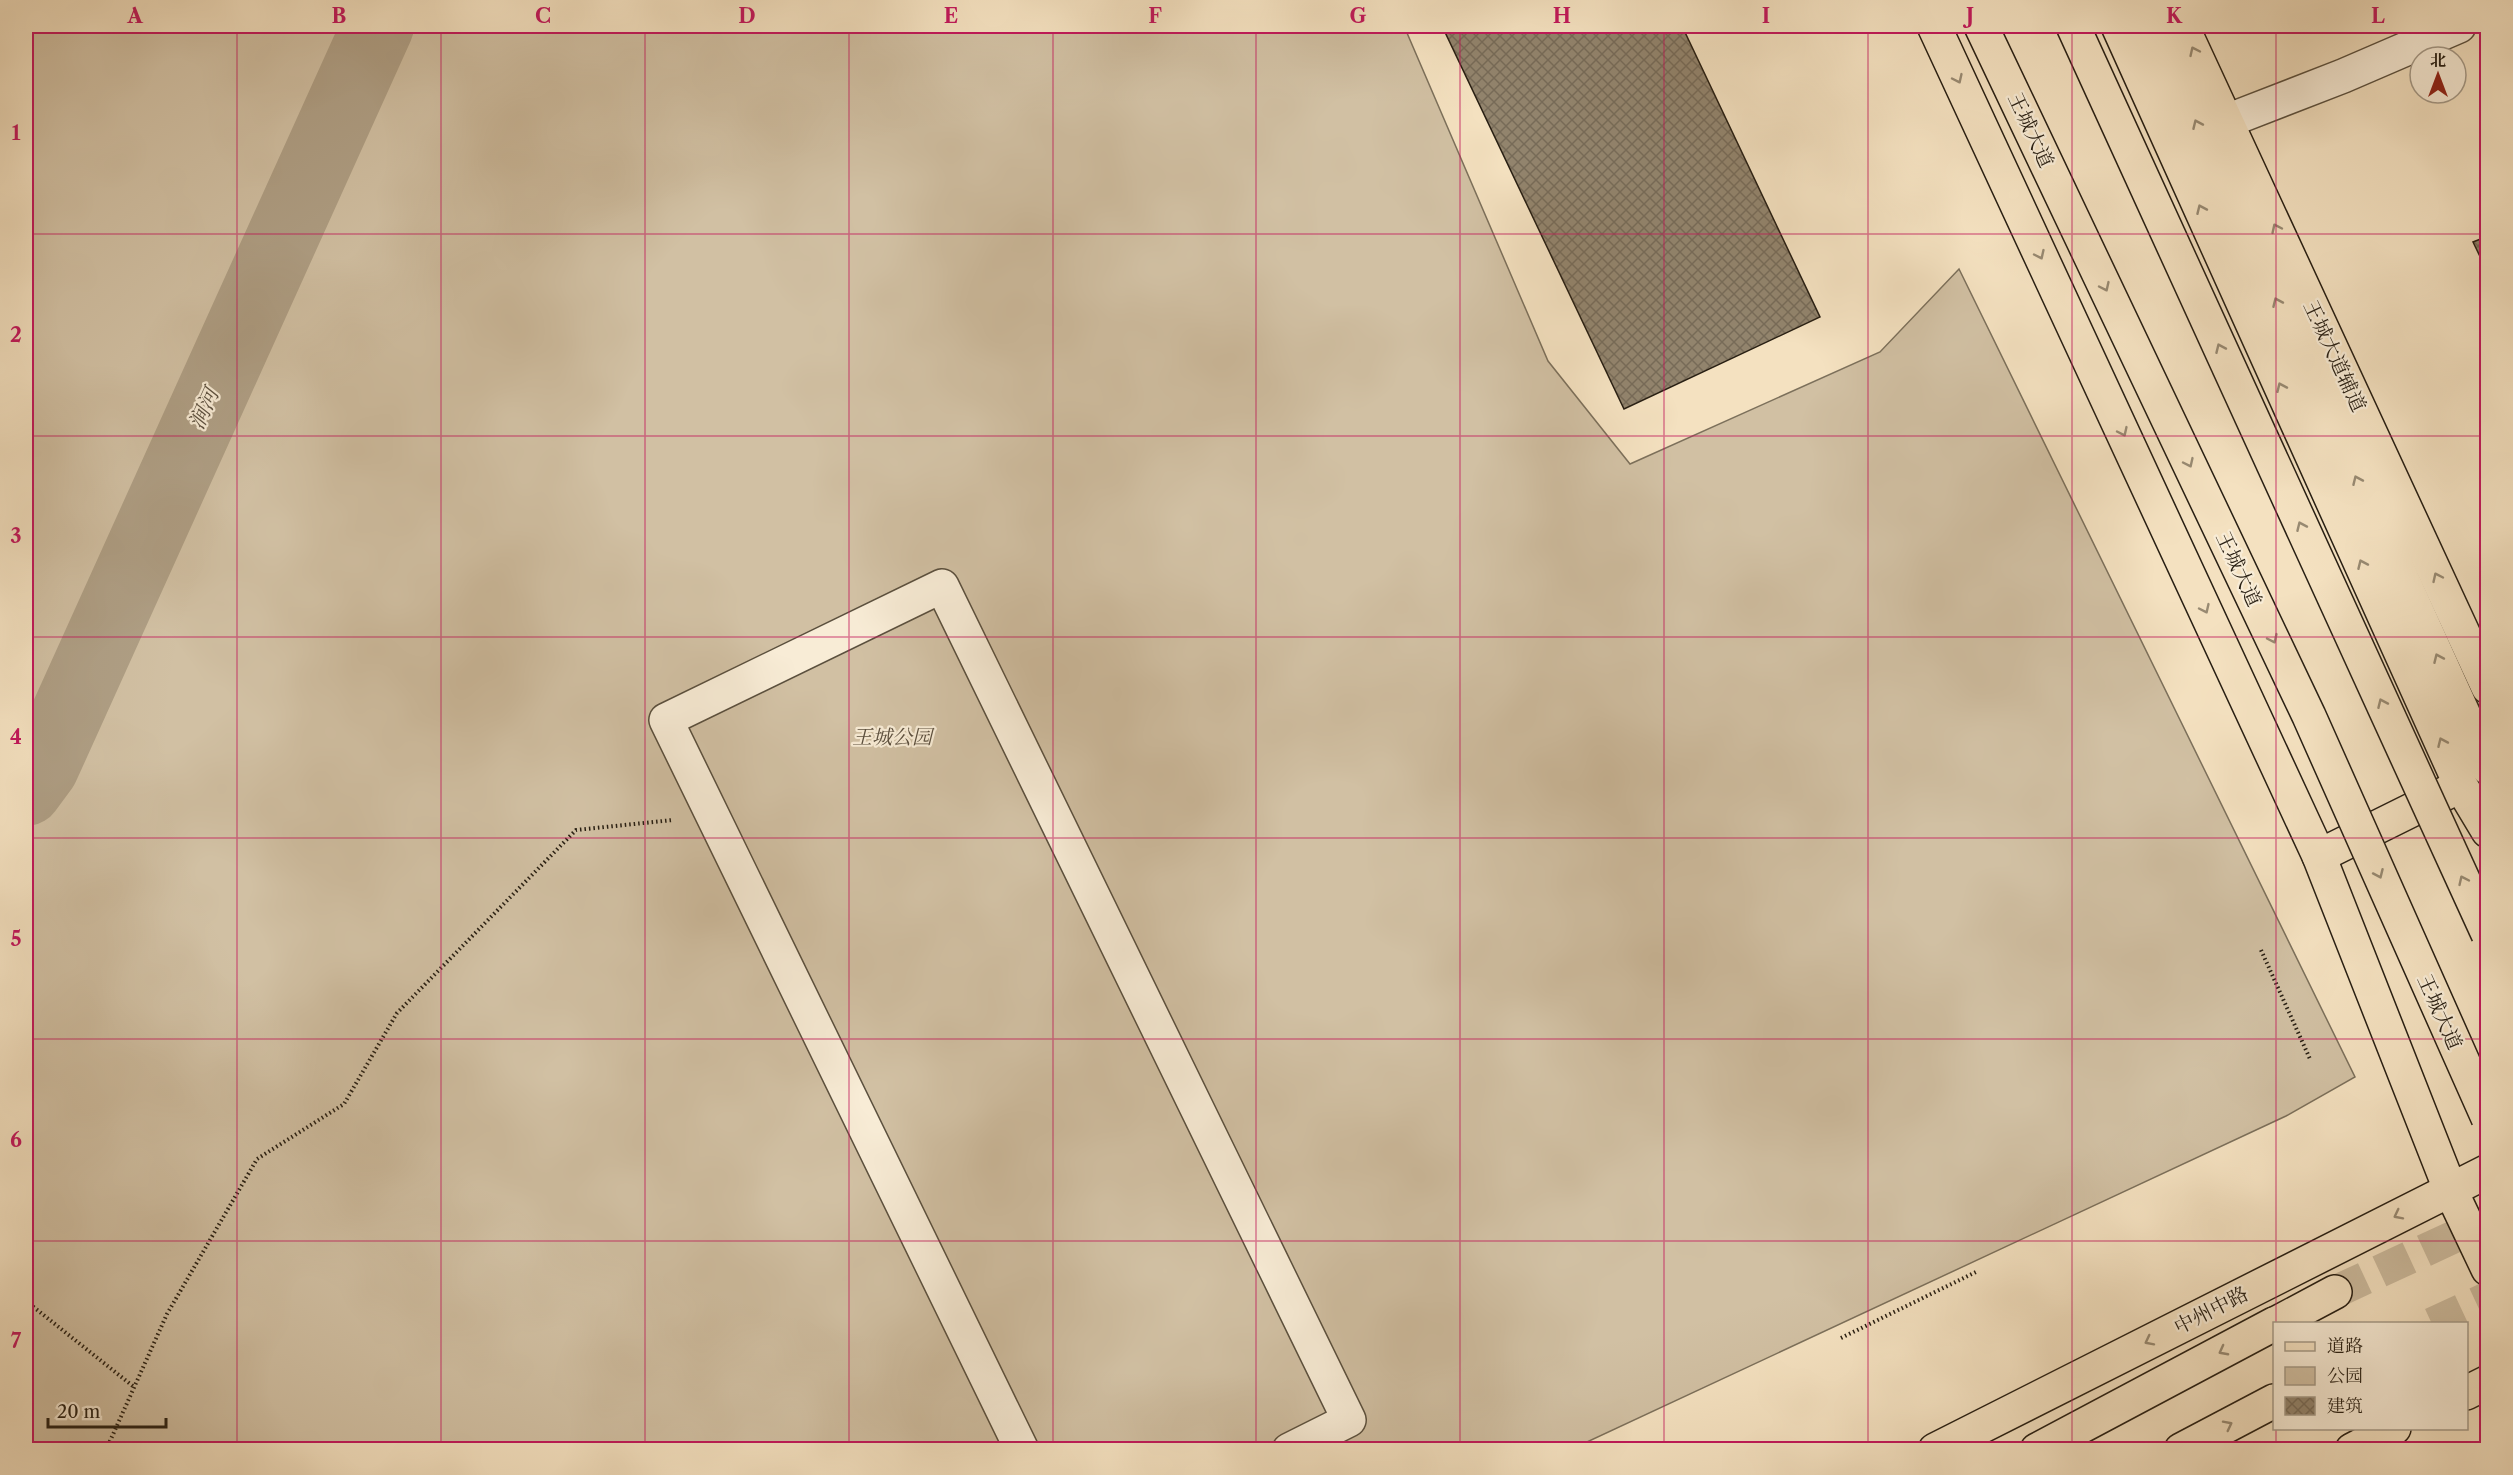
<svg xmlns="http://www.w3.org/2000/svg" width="2513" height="1475" font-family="'Libre Caslon Text','Noto Serif SC',serif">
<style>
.green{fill:#d1c0a3;stroke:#7c705b;stroke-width:1.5}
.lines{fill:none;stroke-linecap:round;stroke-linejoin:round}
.river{stroke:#af9f85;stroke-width:72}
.building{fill:url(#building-cross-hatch);stroke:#281f13;stroke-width:1.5}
.major-tunnel{stroke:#cbba9d;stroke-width:33;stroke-dasharray:33 16;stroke-linecap:butt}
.minor-casing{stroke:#5b503e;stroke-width:36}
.major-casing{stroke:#281f13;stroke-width:36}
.highway-casing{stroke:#281f13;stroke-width:36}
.path{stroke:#281f13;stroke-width:4;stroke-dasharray:1.5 3;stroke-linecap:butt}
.minor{stroke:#f8ecd6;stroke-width:33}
.major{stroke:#f4e1c0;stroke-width:33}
.highway{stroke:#f4e1c0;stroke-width:33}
.highway-bridge-casing{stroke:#281f13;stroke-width:36;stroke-linecap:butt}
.highway-bridge{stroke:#f4e1c0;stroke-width:33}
.oneway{stroke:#988a72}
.grid{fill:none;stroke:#c2185b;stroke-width:1.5;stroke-opacity:0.55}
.labels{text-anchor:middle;stroke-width:4.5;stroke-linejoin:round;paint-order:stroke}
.street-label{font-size:20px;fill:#281f13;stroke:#f8ecd6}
.park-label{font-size:20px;font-style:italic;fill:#5b4f3e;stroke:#f8ecd6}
.water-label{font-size:21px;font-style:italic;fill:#5e5241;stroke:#f8ecd6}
.neatline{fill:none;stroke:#c2185b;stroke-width:2}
.grid-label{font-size:20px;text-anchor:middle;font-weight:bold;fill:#c2185b}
</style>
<defs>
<pattern id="building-cross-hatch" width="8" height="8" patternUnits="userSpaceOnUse" patternTransform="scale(1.5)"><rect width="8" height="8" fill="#92846d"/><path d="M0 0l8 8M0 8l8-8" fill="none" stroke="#776b58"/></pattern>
</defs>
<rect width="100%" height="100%" fill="#f4e1c0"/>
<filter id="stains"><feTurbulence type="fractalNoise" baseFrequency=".00333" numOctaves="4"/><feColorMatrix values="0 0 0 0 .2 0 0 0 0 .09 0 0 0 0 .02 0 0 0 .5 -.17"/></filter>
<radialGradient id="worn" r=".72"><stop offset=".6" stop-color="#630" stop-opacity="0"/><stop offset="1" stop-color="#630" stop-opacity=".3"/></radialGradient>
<!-- green -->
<polygon class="green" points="26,26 1404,26 1548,361 1630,464 1880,352 1959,269 2355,1077 2286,1116 1572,1449 26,1449"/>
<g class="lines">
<!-- river -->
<polyline class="river" points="26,790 43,767 378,26"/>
</g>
<!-- building -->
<g class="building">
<polygon points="1453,26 1682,26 1820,317 1624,409 1444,30"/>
<polygon points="2488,236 2488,273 2473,242"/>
</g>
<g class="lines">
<!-- major-tunnel -->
<g class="major-tunnel">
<polyline points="2335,1292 2488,1221"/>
<polyline points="2432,1324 2488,1298"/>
</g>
<defs>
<g id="minor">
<polyline points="2227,121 2343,76 2459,26"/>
<polyline points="1022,1450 666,720 942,586 1349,1420 1289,1450"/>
</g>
<g id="major">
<polyline points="1934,26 2319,856 2450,1189 2488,1269"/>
<polyline points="2118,26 2461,786 2488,831"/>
<polyline points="2182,26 2488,687"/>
<polyline points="2319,856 2452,790"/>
<polyline points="2275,1324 2335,1292"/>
<polyline points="2466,1393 2488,1382"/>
<polyline points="1935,1450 2488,1171"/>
<polyline points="2037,1450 2274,1324"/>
<polyline points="2181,1450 2274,1401"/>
<polyline points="2352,1450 2394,1428"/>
</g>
<polyline id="highway" points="2152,26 2488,768"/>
</defs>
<!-- minor casing -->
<use href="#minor" class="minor-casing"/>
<!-- major casing -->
<use href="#major" class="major-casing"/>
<!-- highway casing -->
<use href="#highway" class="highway-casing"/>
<!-- path -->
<g class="path">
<polyline points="2261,950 2310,1059"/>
<polyline points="26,1301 134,1387"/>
<polyline points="1841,1338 1978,1271"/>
<polyline points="106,1450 167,1314 257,1159 344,1104 397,1013 576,830 673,820"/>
</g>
<!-- minor -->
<use href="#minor" class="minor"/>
<!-- major -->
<use href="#major" class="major"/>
<!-- highway -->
<use href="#highway" class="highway"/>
<defs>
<g id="highway-bridge">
<polyline points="1981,26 2309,716 2488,1118"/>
<polyline points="2073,26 2488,934"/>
</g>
</defs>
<!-- highway-bridge casing -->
<use href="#highway-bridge" class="highway-bridge-casing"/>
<!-- highway-bridge -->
<use href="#highway-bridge" class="highway-bridge"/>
</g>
<!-- one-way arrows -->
<defs><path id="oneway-chevron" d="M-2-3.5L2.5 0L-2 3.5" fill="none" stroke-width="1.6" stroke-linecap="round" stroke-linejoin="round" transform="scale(1.5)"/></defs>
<g class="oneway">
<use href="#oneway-chevron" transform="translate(2194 51) rotate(-115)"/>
<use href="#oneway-chevron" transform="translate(1958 79) rotate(65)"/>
<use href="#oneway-chevron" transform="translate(2197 124) rotate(-114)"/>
<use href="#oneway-chevron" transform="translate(2201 209) rotate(-114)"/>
<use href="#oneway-chevron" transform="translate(2276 228) rotate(-115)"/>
<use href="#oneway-chevron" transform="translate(2040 255) rotate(65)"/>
<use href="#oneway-chevron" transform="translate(2105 287) rotate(65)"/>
<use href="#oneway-chevron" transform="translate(2277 302) rotate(-114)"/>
<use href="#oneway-chevron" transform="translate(2220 348) rotate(-114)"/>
<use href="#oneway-chevron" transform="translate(2281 387) rotate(-114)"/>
<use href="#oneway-chevron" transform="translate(2123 432) rotate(65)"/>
<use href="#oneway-chevron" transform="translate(2189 463) rotate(65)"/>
<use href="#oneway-chevron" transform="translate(2357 480) rotate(-114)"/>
<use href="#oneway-chevron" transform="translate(2301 526) rotate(-114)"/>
<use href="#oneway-chevron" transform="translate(2362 564) rotate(-114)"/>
<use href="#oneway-chevron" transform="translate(2437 577) rotate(-115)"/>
<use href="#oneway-chevron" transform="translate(2205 609) rotate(65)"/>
<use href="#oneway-chevron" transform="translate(2273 639) rotate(65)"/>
<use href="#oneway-chevron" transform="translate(2438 658) rotate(-114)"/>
<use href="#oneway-chevron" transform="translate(2382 703) rotate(-114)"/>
<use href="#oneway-chevron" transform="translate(2442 742) rotate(-114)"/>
<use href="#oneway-chevron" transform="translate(2379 874) rotate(66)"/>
<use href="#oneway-chevron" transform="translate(2463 880) rotate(-115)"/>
<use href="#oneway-chevron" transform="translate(2398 1215) rotate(153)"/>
<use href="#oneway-chevron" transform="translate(2149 1341) rotate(153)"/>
<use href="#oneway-chevron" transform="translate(2223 1351) rotate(152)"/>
<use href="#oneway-chevron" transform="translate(2228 1425) rotate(-27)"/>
</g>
<!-- grid -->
<path class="grid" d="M237,26V1450M441,26V1450M645,26V1450M849,26V1450M1053,26V1450M1256,26V1450M1460,26V1450M1664,26V1450M1868,26V1450M2072,26V1450M2276,26V1324M26,234H2488M26,436H2488M26,637H2488M26,838H2488M26,1039H2488M26,1241H2488M2276,1428V1450"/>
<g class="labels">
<!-- street labels -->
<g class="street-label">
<text transform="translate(2031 130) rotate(65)" y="7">王城大道</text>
<text transform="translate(2335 356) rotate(65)" y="7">王城大道辅道</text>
<text transform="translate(2239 569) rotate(65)" y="7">王城大道</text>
<text transform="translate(2440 1012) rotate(66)" y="7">王城大道</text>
<text transform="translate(2211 1310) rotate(-27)" y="7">中州中路</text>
</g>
<!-- park labels -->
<g class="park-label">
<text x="892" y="744">王城公园</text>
</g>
<!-- water labels -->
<g class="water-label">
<text transform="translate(204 409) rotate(-66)" y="7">涧河</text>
</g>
</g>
<!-- margin -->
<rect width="2513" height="1475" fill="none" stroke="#f4e1c0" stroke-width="66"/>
<!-- legend -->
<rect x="2273" y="1322" width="195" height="108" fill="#f8ecd6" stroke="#a59a88" stroke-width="1.5"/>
<rect x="2285" y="1342" width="30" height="9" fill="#f4e1c0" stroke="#a59a88" stroke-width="1.5"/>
<text x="2327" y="1352" font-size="18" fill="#281f13">道路</text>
<rect x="2285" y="1367" width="30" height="18" fill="#d1c0a3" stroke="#a59a88" stroke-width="1.5"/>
<text x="2327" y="1382" font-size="18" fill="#281f13">公园</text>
<rect x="2285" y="1397" width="30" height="18" fill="url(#building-cross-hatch)" stroke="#a59a88" stroke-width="1.5"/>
<text x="2327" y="1412" font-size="18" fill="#281f13">建筑</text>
<!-- north arrow -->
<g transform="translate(2438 75)"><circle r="28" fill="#f8ecd6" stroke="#a59a88" stroke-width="1.5"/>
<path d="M0-4.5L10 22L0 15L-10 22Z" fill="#8f2418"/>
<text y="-9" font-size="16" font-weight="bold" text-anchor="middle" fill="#281f13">北</text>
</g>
<!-- scale -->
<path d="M48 1418v9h118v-9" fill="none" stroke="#281f13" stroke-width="3"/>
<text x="57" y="1418" font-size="18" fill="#281f13" stroke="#f8ecd6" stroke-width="4.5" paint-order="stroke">20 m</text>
<rect x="33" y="33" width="2447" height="1409" class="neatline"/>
<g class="grid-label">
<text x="135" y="23">A</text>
<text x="339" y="23">B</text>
<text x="543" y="23">C</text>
<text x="747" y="23">D</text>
<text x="951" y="23">E</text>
<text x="1155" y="23">F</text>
<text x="1358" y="23">G</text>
<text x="1562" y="23">H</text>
<text x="1766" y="23">I</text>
<text x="1970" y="23">J</text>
<text x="2174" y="23">K</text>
<text x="2378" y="23">L</text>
<text x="16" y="140">1</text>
<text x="16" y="342">2</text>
<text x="16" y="543">3</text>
<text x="16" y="744">4</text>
<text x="16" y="946">5</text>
<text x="16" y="1147">6</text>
<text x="16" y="1348">7</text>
</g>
<rect width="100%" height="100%" filter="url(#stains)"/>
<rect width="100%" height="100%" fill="url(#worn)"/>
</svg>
